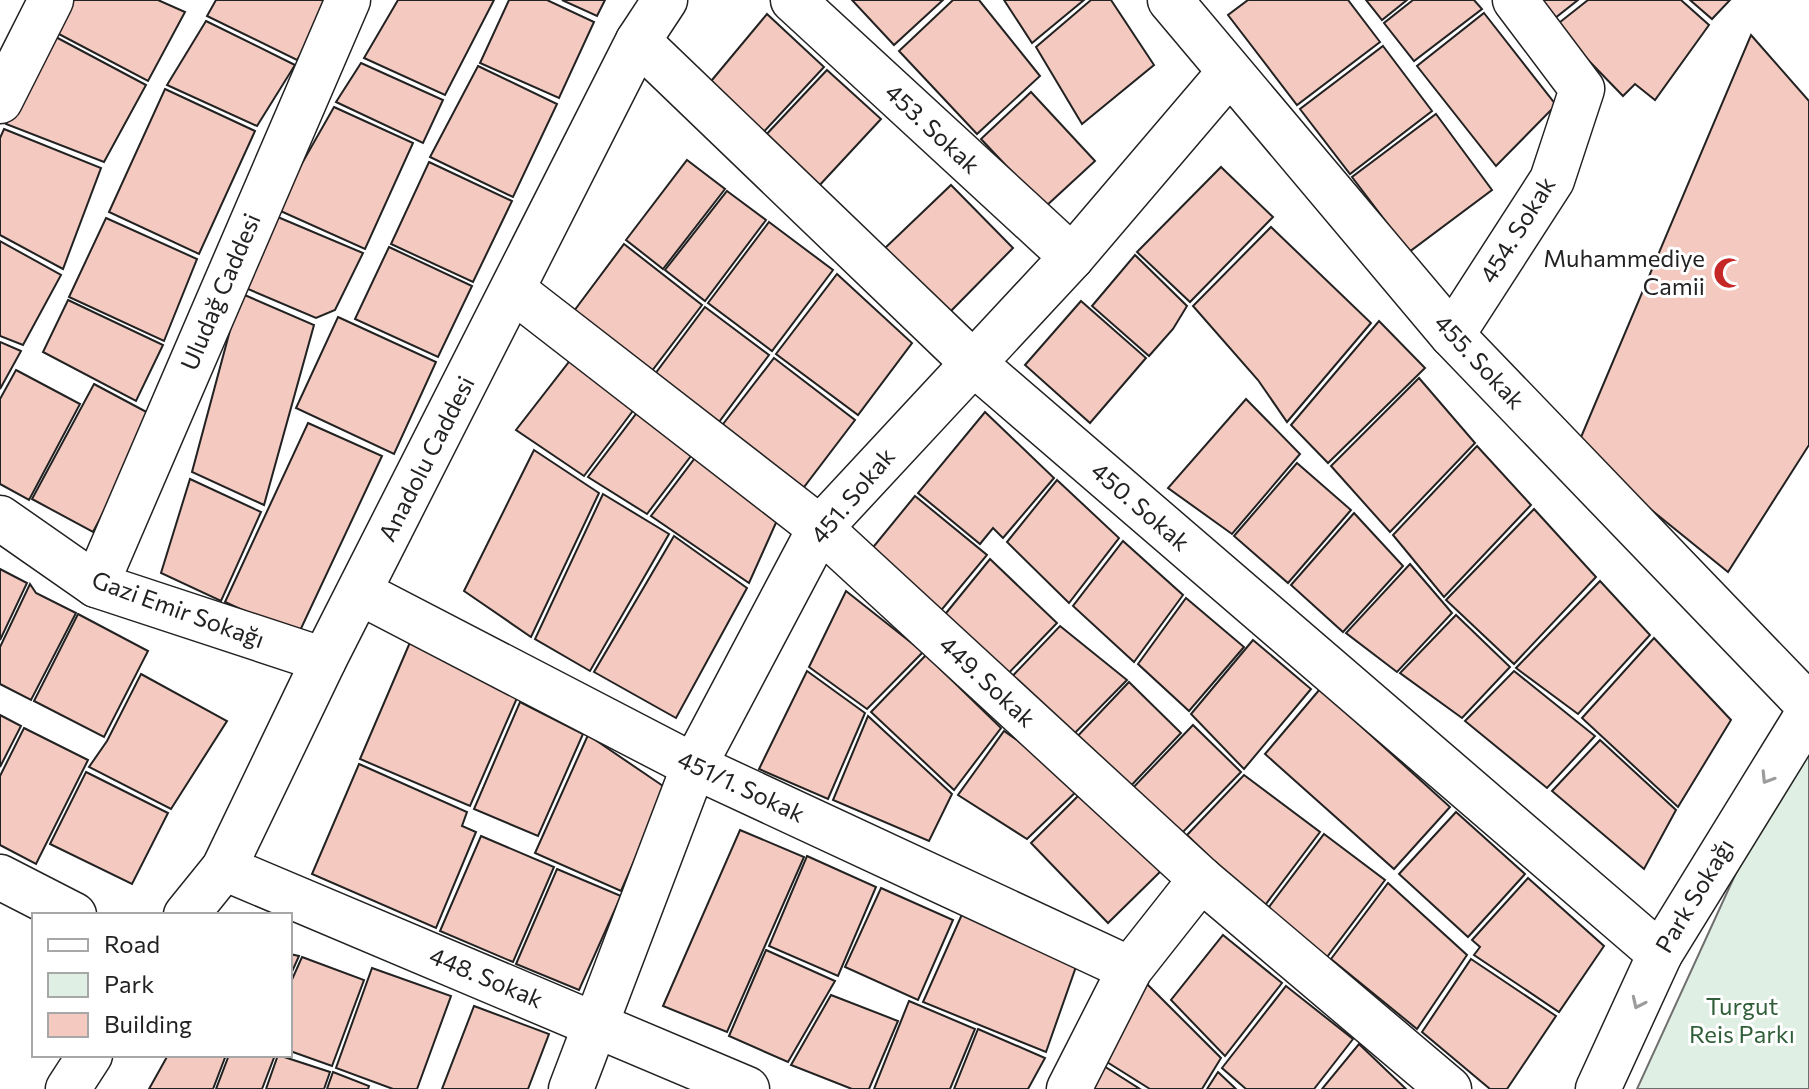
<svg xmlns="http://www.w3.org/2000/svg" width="1809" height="1089" font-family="Commissioner,sans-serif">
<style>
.green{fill:#e0efe3;stroke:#6f6f6f;stroke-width:2}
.building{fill:#f3c9c0;stroke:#222;stroke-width:2}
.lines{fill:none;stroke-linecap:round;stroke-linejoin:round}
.minor-casing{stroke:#222;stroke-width:47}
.major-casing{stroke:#222;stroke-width:47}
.minor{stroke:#fff;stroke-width:44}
.major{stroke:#fff;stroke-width:44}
.oneway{stroke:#9c9c9c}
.labels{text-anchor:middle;stroke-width:6;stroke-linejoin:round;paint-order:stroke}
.street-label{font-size:24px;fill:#222;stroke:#fff}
.poi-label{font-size:24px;fill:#222;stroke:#fff;text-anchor:end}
.park-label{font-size:24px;fill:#2f5e38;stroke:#fff}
</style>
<rect width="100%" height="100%" fill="#fff"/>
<!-- green -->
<polygon class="green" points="1809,741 1809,1089 1637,1089 1741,862"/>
<!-- building -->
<g class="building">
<polygon points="72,0 158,0 185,12 148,81 55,32"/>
<polygon points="216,0 331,0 333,1 297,60 207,16"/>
<polygon points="398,0 494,0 445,95 364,58"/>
<polygon points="509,0 547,0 594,22 559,98 480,63"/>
<polygon points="562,0 605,0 597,16"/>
<polygon points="852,0 943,0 894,45"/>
<polygon points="953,0 979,0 1040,76 977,134 899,51"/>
<polygon points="1004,0 1084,0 1032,43"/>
<polygon points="1091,0 1111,0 1154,65 1082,124 1036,47"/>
<polygon points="1248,0 1348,0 1380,42 1297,105 1228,15"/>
<polygon points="1366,0 1407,0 1382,20"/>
<polygon points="1413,0 1474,0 1482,9 1414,61 1384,23"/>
<polygon points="1533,0 1578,0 1550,22"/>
<polygon points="1588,0 1681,0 1709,25 1655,100 1635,84 1623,96 1555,26"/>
<polygon points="1690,0 1730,0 1712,19"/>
<polygon points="1484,13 1556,105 1496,166 1417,66"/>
<polygon points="767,14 824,67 760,136 707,86"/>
<polygon points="206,21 295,65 257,126 167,85"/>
<polygon points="52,35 146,85 104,162 6,124"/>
<polygon points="1751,35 1809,101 1809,445 1728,572 1576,449"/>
<polygon points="1383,46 1432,111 1350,174 1300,109"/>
<polygon points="361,63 443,100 423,143 336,102"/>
<polygon points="478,66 557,104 513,197 430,157"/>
<polygon points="827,70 881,119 817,188 763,138"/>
<polygon points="165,89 255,131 199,254 109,212"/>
<polygon points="1031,92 1095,161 1045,207 981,139"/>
<polygon points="334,107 413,143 365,249 276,209"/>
<polygon points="1436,114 1492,190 1409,252 1352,177"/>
<polygon points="4,129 101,168 63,269 0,235 0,138"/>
<polygon points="687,160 725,189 663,269 626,240"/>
<polygon points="429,162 512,201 473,282 391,244"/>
<polygon points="1221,167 1273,217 1190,302 1137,252"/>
<polygon points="951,185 1013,248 948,314 884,249"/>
<polygon points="727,191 766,220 705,301 665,270"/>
<polygon points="273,215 363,253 335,310 316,318 241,286"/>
<polygon points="106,218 197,259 164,341 69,297"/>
<polygon points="769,222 833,270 772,351 708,303"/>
<polygon points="1271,227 1371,323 1287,422 1258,380 1193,306"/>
<polygon points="0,241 61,275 23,345 0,336"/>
<polygon points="624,244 702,305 648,376 571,315"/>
<polygon points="389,247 472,286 438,357 355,319"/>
<polygon points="1135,255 1187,306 1173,329 1149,356 1092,306"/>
<polygon points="837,274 912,343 858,415 776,354"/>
<polygon points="240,293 314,325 264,505 192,472"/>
<polygon points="68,300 163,345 136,401 43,352"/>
<polygon points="1081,301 1146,358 1090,423 1025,365"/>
<polygon points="705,307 769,355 716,426 652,378"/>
<polygon points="338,317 436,362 394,454 296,408"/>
<polygon points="1379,321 1425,368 1328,463 1291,425"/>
<polygon points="0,342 21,351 0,389"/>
<polygon points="572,358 635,408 584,476 516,430"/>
<polygon points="774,358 855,420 801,491 720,428"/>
<polygon points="16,370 80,404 29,500 0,484 0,399"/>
<polygon points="1419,378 1475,443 1390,532 1331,466"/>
<polygon points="94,384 154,416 93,532 32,499"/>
<polygon points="1246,399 1300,454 1232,534 1168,488"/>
<polygon points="639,410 694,452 647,514 588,477"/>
<polygon points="985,412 1054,478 1003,538 993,528 980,544 918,493"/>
<polygon points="308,423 382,456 298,635 225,602"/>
<polygon points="1477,446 1531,505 1444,597 1393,535"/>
<polygon points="534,450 599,493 531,637 464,591"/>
<polygon points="698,454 779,516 749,583 651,516"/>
<polygon points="1297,463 1351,510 1288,583 1234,536"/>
<polygon points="190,479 261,512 221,601 161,573"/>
<polygon points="1057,480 1119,538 1069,603 1007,542"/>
<polygon points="603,494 669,534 590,671 535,639"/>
<polygon points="915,496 987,555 934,619 870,551"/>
<polygon points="1534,509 1596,577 1514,664 1446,600"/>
<polygon points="1354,513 1403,566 1343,632 1291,585"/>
<polygon points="674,536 747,588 676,718 594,672"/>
<polygon points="1123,541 1183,595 1134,662 1073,606"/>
<polygon points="990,559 1057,623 1000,682 938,623"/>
<polygon points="1410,564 1452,613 1397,672 1346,633"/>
<polygon points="0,569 27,583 0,640"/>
<polygon points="1600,581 1650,635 1578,714 1516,668"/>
<polygon points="30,584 36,593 76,613 31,700 0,684 0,647"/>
<polygon points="846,591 923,652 867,709 809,667"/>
<polygon points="1186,598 1244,647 1189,711 1138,664"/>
<polygon points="78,614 148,651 104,737 34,701"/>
<polygon points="1456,615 1510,667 1462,718 1400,673"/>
<polygon points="1060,626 1127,680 1069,739 1004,685"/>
<polygon points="1654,638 1731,720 1678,807 1582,718"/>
<polygon points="411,640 517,698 470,806 360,759"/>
<polygon points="1253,640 1311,689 1244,769 1191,714"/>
<polygon points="926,655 1001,728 954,790 871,712"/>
<polygon points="807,671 865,713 828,799 759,769"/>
<polygon points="1514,671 1595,736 1547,788 1465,721"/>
<polygon points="141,674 227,721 171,809 89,767 107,741"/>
<polygon points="1129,682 1181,733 1125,792 1073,741"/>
<polygon points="1320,689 1450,807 1394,869 1265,754"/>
<polygon points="520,702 583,734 538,836 474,809"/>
<polygon points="0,715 21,726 0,767"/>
<polygon points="868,716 952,794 929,841 833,800"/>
<polygon points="1193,725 1241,772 1183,832 1127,794"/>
<polygon points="24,728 88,760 36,864 0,845 0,776"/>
<polygon points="1004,731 1082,786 1027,839 958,795"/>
<polygon points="588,735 666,788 621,891 535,853"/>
<polygon points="1600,740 1676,810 1644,869 1552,791"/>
<polygon points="359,764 467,812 462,826 476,832 436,928 312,874"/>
<polygon points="86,772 168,813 132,884 50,844"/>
<polygon points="1244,775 1320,832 1263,908 1187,835"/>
<polygon points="1085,789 1162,870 1108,923 1031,843"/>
<polygon points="1456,812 1525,874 1468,937 1399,874"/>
<polygon points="740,830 804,857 727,1032 663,1006"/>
<polygon points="1324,834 1385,880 1327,957 1266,911"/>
<polygon points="481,836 554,867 513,962 440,931"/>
<polygon points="807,856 876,887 838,976 769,946"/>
<polygon points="557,869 621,896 579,990 516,964"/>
<polygon points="1528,878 1604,946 1559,1012 1474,955 1480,947 1472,940"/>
<polygon points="1388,883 1467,955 1417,1029 1331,959"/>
<polygon points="881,888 953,920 918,1000 845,967"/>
<polygon points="963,912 1078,961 1046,1052 923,1002"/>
<polygon points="1223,935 1282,983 1225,1056 1171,1000"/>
<polygon points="766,950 835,981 788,1062 729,1036"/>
<polygon points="290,954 299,956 290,976"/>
<polygon points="302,957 364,980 332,1066 290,1051 290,984"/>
<polygon points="1471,959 1556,1016 1507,1089 1490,1089 1422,1032"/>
<polygon points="372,968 451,996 417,1089 393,1089 336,1068"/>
<polygon points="1146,983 1221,1058 1202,1089 1150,1089 1099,1057"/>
<polygon points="1286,986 1353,1039 1314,1089 1246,1089 1222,1068"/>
<polygon points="831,995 898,1021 869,1089 852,1089 791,1065"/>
<polygon points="909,1001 975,1029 950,1089 874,1089"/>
<polygon points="474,1006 549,1034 528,1089 442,1089"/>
<polygon points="978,1029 1045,1058 1028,1089 954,1089"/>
<polygon points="1359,1044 1406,1089 1322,1089"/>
<polygon points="168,1055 226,1055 213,1089 149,1089"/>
<polygon points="229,1055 275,1055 262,1089 216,1089"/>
<polygon points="278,1055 330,1072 324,1089 266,1089"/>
<polygon points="1096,1061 1140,1089 1083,1089"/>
<polygon points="333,1072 369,1086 368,1089 327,1089"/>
<polygon points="1218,1072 1236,1089 1207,1089"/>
</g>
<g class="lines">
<defs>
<g id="minor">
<polyline points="793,0 1072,257"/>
<polyline points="1170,0 1452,335 1809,706"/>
<polyline points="638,41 971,361 1660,954"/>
<polyline points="0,101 51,0"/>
<polyline points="513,290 820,528 1201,879 1449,1089"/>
<polyline points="1452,335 1552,180 1582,89 1515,0"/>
<polyline points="0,518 96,585 324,660"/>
<polyline points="96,585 348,0"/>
<polyline points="359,592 694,766 1130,969"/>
<polyline points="224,868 747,1089"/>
<polyline points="0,877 74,915"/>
<polyline points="571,1089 694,766 820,528 1072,257 1228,74"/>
<polyline points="1069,1089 1130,969 1201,879"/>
<polyline points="1598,1089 1660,954 1809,712"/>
</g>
<g id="major">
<polyline points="186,915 224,868 324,660 638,41 665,0"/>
<polyline points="68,1089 90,1055"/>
</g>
</defs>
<!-- minor casing -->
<use href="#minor" class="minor-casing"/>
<!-- major casing -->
<use href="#major" class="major-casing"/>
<!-- minor -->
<use href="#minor" class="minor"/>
<!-- major -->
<use href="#major" class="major"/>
</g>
<!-- one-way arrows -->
<defs><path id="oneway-chevron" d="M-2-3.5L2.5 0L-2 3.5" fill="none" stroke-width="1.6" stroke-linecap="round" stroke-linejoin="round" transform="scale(2)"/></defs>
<g class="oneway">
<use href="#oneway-chevron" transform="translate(1767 778) rotate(122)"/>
<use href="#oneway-chevron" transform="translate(1638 1003) rotate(115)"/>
</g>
<!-- icons -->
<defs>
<symbol id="mosque-bare" viewBox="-9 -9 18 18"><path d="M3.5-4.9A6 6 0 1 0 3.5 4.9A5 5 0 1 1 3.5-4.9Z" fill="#c62828" stroke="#fff" stroke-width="2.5" paint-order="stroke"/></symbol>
</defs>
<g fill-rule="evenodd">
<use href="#mosque-bare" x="1707" y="251" width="44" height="44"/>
</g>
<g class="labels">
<!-- street labels -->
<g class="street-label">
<text transform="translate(932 129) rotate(43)" y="8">453. Sokak</text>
<text transform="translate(1518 230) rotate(-58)" y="8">454. Sokak</text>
<text transform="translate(221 292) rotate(-67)" y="8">Uludağ Caddesi</text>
<text transform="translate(1479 362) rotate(47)" y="8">455. Sokak</text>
<text transform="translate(427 459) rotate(-63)" y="8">Anadolu Caddesi</text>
<text transform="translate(853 496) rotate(-50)" y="8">451. Sokak</text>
<text transform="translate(1140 507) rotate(41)" y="8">450. Sokak</text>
<text transform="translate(178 610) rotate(20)" y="8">Gazi Emir Sokağı</text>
<text transform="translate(987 682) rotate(43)" y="8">449. Sokak</text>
<text transform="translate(741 787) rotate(25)" y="8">451/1. Sokak</text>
<text transform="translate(1695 896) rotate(-59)" y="8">Park Sokağı</text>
<text transform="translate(486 978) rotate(23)" y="8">448. Sokak</text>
</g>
<!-- poi labels -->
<g class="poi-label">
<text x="1705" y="267">Muhammediye<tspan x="1705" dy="28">Camii</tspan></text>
</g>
<!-- park labels -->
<g class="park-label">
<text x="1742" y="1015">Turgut<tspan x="1742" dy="28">Reis Parkı</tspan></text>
</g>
</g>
<!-- legend -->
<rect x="32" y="913" width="260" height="144" fill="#ffffff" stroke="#a7a7a7" stroke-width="2"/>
<rect x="48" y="939" width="40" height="12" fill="#ffffff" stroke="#a7a7a7" stroke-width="2"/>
<text x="104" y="953" font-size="24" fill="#222222">Road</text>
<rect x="48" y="973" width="40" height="24" fill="#e0efe3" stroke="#a7a7a7" stroke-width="2"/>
<text x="104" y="993" font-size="24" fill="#222222">Park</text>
<rect x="48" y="1013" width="40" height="24" fill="#f3c9c0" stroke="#a7a7a7" stroke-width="2"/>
<text x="104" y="1033" font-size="24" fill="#222222">Building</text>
</svg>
